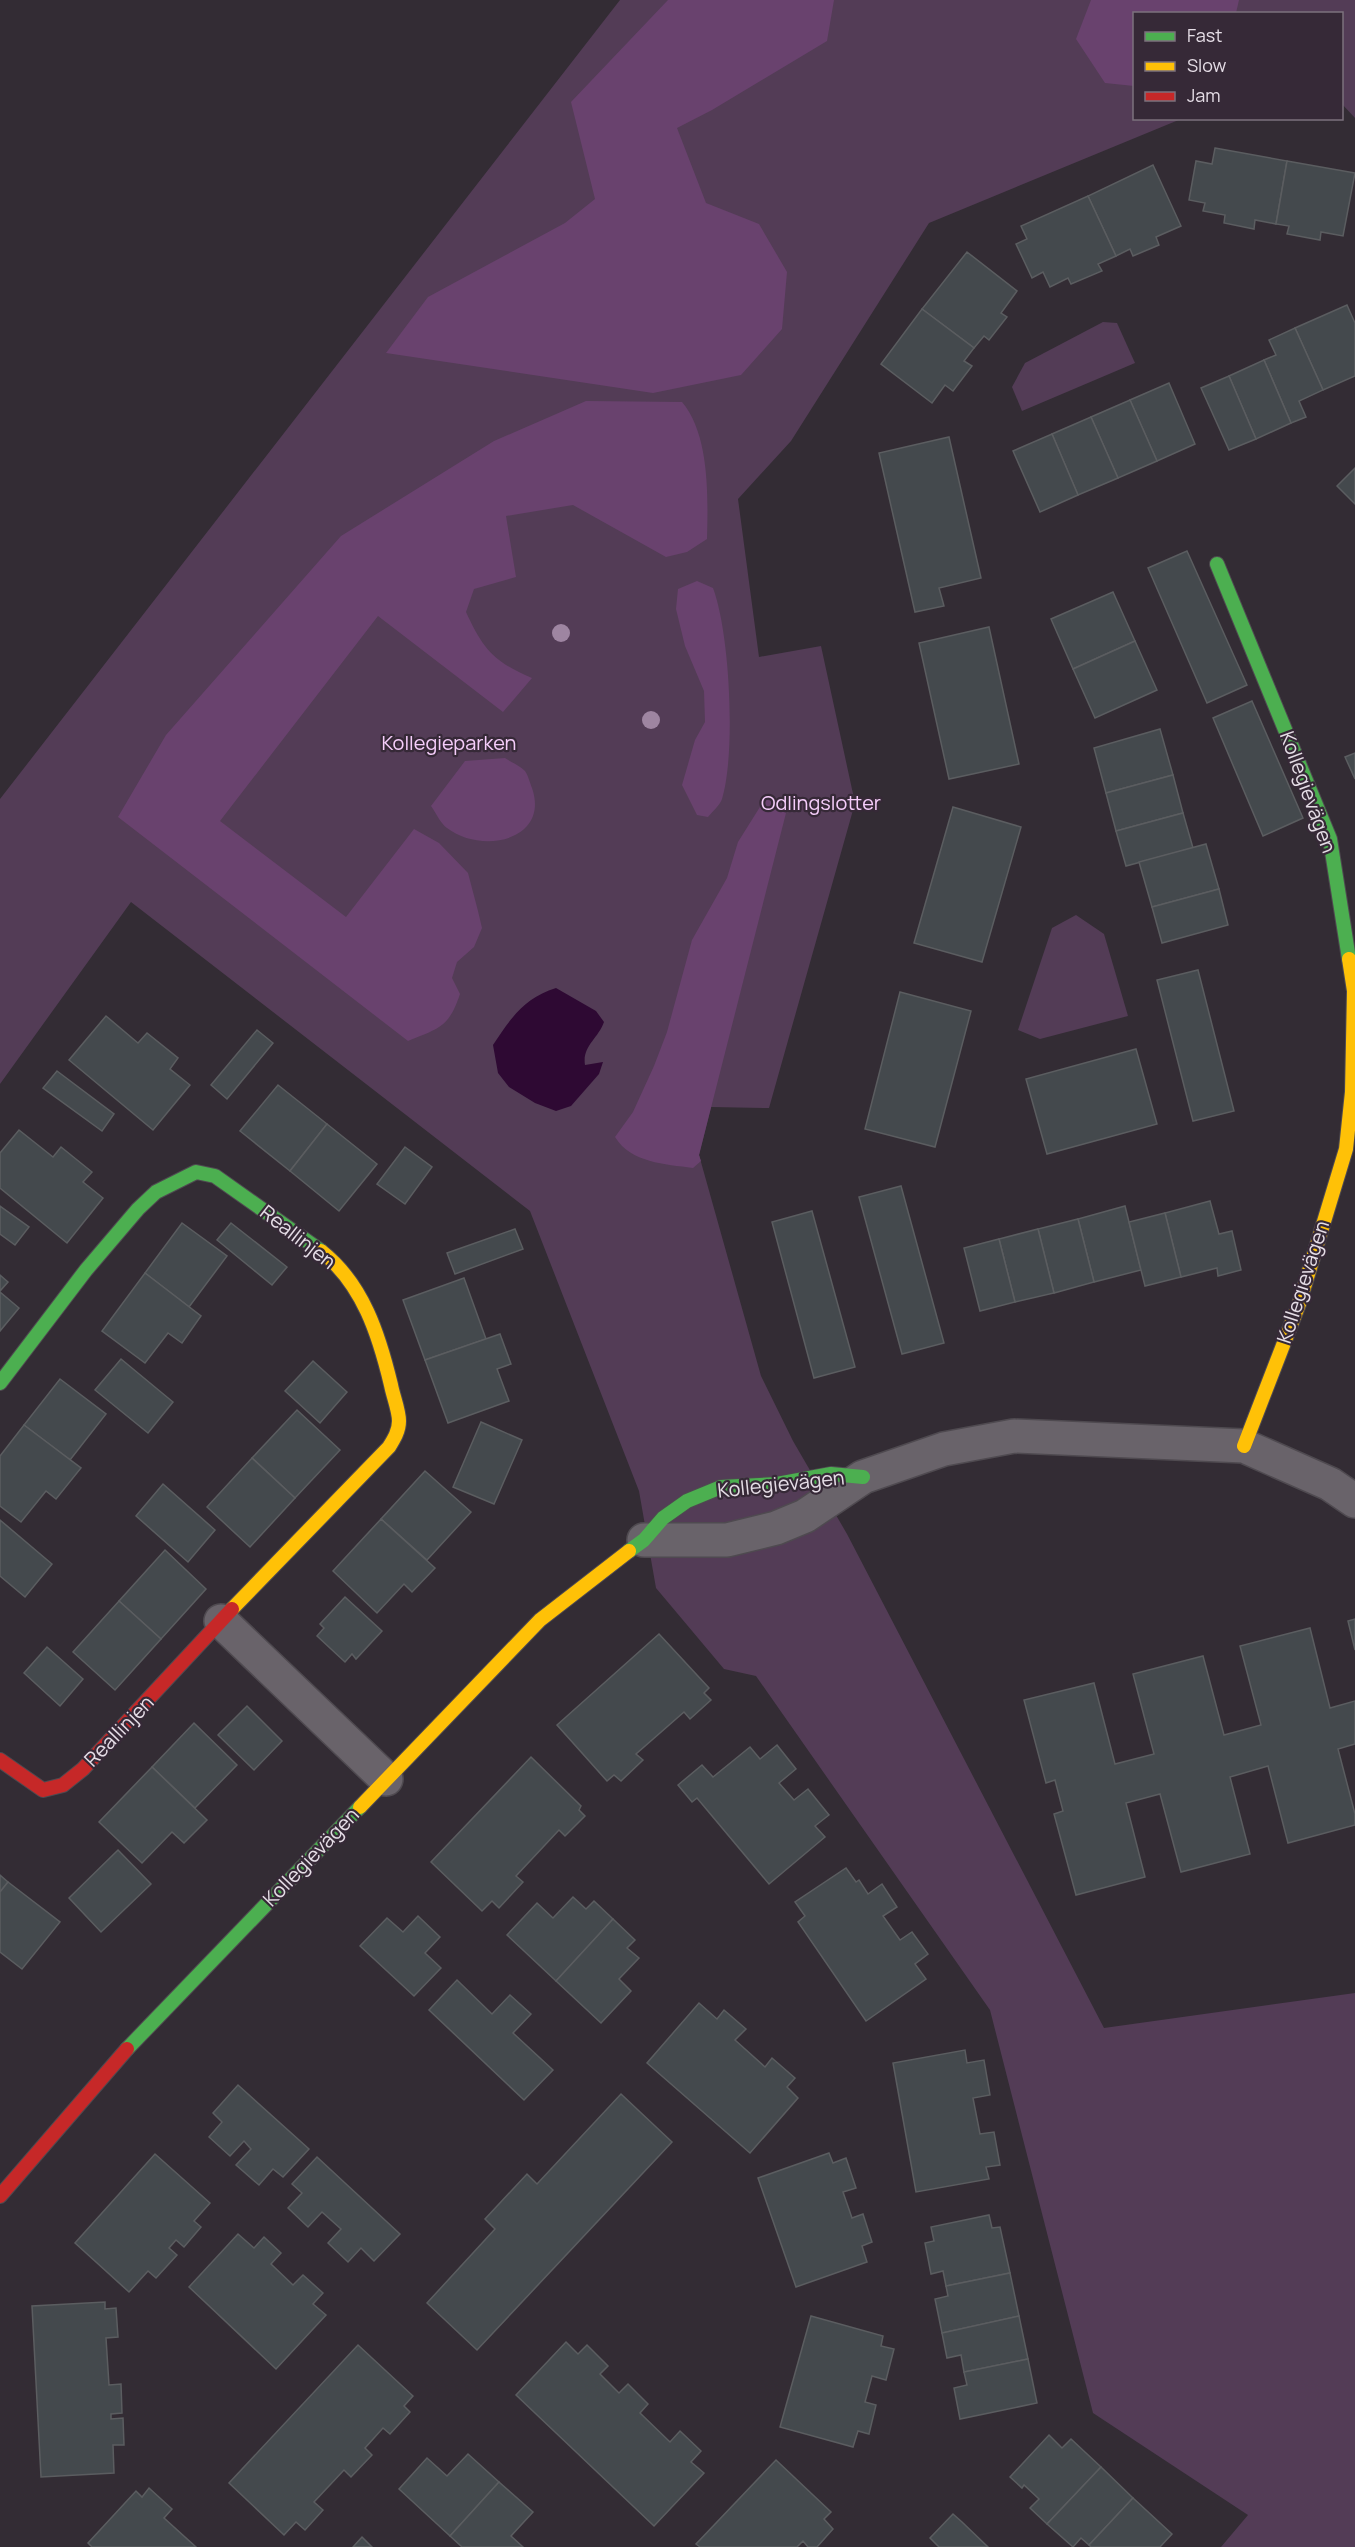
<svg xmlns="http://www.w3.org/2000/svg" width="1355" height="2547" font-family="Manrope,sans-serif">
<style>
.green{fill:#533c56}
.forest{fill:#69426e}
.water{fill:#2e0933}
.building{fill:#44494d;stroke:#5b5d60;stroke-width:1.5}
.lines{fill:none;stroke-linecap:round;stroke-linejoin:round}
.street-casing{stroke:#4f4a50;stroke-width:36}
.fast-casing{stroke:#4f4a50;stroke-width:16}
.slow-casing{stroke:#4f4a50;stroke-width:16}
.jam-casing{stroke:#4f4a50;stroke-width:16}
.street{stroke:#69636a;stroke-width:33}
.fast{stroke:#4caf50;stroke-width:14}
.slow{stroke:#ffc107;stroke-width:14}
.jam{stroke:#c62828;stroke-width:14}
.tree{fill:#9e85a1}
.labels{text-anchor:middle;stroke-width:4.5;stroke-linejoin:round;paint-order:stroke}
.park-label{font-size:20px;fill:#f5cdfa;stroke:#362937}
.street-label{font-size:20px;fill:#e5dde6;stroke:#362937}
</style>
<rect width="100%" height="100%" fill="#332c34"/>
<!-- green -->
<g class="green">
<polygon points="620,0 1355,0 1355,118 1342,104 1342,14 1134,14 1134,118 1181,119 929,223 791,441 738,499 759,657 821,646 855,803 769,1108 711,1107 699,1155 761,1376 793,1441 847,1534 1104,2028 1355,1993 1355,2547 1221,2547 1248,2515 1093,2413 990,2010 756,1676 724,1669 656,1588 639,1491 530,1211 131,902 0,1084 0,799"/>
<polygon points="1103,322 1117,323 1135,363 1022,411 1012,387 1025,363"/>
<polygon points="1076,915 1104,934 1128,1016 1040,1039 1018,1030 1052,928"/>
</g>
<!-- forest -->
<g class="forest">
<polygon points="668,0 834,0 827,41 712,110 677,128 706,203 759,224 787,272 782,329 741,375 653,393 386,353 428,297 565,223 595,199 571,102"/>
<polygon points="1091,0 1239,0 1236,13 1134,14 1134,86 1105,83 1076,39"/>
<path d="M586,401L682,402C710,435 708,498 707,539L687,552L666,557L573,505L506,516L516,577L474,589L466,612C483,649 494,662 532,678L503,712L378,616L220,821L346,917L414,829L439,843L468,873L478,911L482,928L474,947L457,962L452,978L460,994C449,1027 440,1028 408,1041L118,817L166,735L341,536L494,441Z"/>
<path d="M697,581L713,588C730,633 736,753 722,799C720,805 713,811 708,817L697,815L682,785L695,740L705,722L704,691L685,646L676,609L678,589Z"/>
<path d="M505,758C511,762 520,766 525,771C528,775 530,783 532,788C550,840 482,855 447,828C441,824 436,813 431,806L465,761Z"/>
<path d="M765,799L777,803L786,813L699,1155L701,1161L693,1168C665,1164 631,1163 615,1137L633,1112L654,1066L667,1032L692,940L727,878L738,842Z"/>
</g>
<!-- water -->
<path class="water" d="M556,988L596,1011L604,1022C598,1039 582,1046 585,1065L603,1062L599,1074L571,1106L556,1111L535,1103L509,1087L498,1073L493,1045C511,1018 524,998 556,988Z"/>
<!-- building -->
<g class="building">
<polygon points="1215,148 1287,161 1276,224 1255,220 1254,229 1224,223 1225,215 1203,211 1205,203 1189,200 1196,161 1212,164"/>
<polygon points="1287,161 1355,173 1343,236 1321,232 1320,240 1287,234 1289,226 1276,224"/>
<polygon points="1153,165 1181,226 1156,237 1159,245 1133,256 1130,249 1116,256 1088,196"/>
<polygon points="1088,196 1116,256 1098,264 1102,271 1071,284 1068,278 1050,287 1043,272 1032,278 1016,244 1027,239 1021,226"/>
<polygon points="967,252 1017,291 1001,313 1007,317 989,340 984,336 974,348 922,309"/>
<polygon points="1347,305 1355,323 1355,376 1323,390 1295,328"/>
<polygon points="922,309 974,348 964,361 972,366 953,391 945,385 932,403 881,364"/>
<polygon points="1295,328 1323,390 1299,401 1306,417 1291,423 1264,360 1276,355 1269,340"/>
<polygon points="1264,360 1291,423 1256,439 1229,376"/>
<polygon points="1229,376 1256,439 1229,450 1201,388"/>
<polygon points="1169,383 1195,444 1157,461 1130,400"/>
<polygon points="1130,400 1157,461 1118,478 1091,417"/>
<polygon points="1091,417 1118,478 1078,495 1052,434"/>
<polygon points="1052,434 1078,495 1040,512 1013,451"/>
<polygon points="949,437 981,578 939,588 944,606 915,612 879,453"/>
<polygon points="1355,468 1355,504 1337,486"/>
<polygon points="1187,551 1247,685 1207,703 1148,568"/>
<polygon points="1113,592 1135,641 1073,669 1051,619"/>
<polygon points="989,627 1019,764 949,779 919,643"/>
<polygon points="1135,641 1157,690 1095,718 1073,669"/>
<polygon points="1252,701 1303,818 1263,836 1213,718"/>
<polygon points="1160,729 1173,775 1106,793 1094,748"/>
<polygon points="1355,753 1355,779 1345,757"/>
<polygon points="1173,775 1183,813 1116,831 1106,793"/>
<polygon points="953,807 1021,827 982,962 914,943"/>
<polygon points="1183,813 1193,848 1126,866 1116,831"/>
<polygon points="1206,844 1219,889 1152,907 1139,862"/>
<polygon points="1219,889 1228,925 1162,943 1152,907"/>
<polygon points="1198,970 1234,1111 1193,1121 1157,980"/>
<polygon points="900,992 971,1011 935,1147 865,1129"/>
<polygon points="106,1016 138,1043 147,1033 178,1058 170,1069 190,1085 153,1130 69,1060"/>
<polygon points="257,1030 273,1043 227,1099 211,1085"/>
<polygon points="1136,1049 1157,1124 1047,1154 1026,1079"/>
<polygon points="57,1071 114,1114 102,1131 43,1088"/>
<polygon points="278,1085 327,1124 290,1171 240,1131"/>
<polygon points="327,1124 377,1164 339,1211 290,1171"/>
<polygon points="19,1130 53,1157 61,1147 92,1172 83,1182 103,1198 67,1243 0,1188 0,1153"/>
<polygon points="405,1147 432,1167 405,1204 377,1184"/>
<polygon points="901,1186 944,1343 902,1354 859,1197"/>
<polygon points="1210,1201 1219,1234 1232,1231 1241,1270 1218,1276 1217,1268 1181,1277 1165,1213"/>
<polygon points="0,1206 29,1227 15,1245 0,1234"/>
<polygon points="1125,1206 1141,1270 1094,1282 1078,1219"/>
<polygon points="812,1211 855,1367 814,1378 772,1222"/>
<polygon points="1165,1213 1181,1277 1145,1286 1129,1222"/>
<polygon points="1078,1219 1094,1282 1054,1293 1038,1229"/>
<polygon points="182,1223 227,1256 189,1307 145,1273"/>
<polygon points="231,1223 287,1267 272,1285 217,1240"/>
<polygon points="515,1229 523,1249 455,1274 447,1253"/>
<polygon points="1038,1229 1054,1293 1015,1302 999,1239"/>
<polygon points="999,1239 1015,1302 980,1311 964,1248"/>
<polygon points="145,1273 201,1316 182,1343 168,1333 145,1363 102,1331"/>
<polygon points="0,1275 8,1282 0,1291"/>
<polygon points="464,1278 486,1339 425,1360 403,1300"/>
<polygon points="0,1292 19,1308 0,1331"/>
<polygon points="500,1334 511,1364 497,1369 509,1401 448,1423 425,1360"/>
<polygon points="121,1359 173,1402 148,1433 95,1390"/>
<polygon points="313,1361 347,1392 320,1423 285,1391"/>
<polygon points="60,1379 106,1414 70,1460 24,1425"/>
<polygon points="297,1410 340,1450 295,1498 252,1458"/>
<polygon points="481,1422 522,1440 494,1504 453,1487"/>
<polygon points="24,1425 81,1468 56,1499 46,1491 21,1522 0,1506 0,1456"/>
<polygon points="252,1458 295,1498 250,1547 207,1507"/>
<polygon points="425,1471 471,1512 427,1560 381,1519"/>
<polygon points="163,1484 215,1530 188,1562 136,1516"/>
<polygon points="381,1519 435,1568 412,1592 404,1584 377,1613 333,1571"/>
<polygon points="0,1520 52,1564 25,1597 0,1576"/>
<polygon points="165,1550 206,1589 161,1639 119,1601"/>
<polygon points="345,1597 382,1631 356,1659 352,1654 345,1662 317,1636 324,1628 320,1624"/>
<polygon points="119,1601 161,1639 115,1690 73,1652"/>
<polygon points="1355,1619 1355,1650 1348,1621"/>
<polygon points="1310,1628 1330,1708 1355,1701 1355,1744 1338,1749 1355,1814 1355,1825 1288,1843 1268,1766 1230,1777 1250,1854 1181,1872 1160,1794 1126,1803 1145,1877 1076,1895 1054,1814 1063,1811 1055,1780 1046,1783 1024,1700 1094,1683 1115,1764 1154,1754 1133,1674 1203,1656 1224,1735 1261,1725 1240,1646"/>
<polygon points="659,1634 709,1688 704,1693 711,1700 690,1719 684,1712 636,1754 643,1760 621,1781 614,1775 607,1781 557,1725"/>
<polygon points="47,1647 83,1679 60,1706 24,1673"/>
<polygon points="247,1706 282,1741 254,1770 218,1735"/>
<polygon points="194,1723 237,1765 195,1808 152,1767"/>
<polygon points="777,1745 796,1769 779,1783 794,1800 808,1789 829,1815 815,1826 825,1837 769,1884 697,1798 692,1802 678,1785 702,1765 713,1777 750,1747 760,1759"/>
<polygon points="531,1757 581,1806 579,1810 585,1816 565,1836 559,1830 516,1876 523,1882 499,1908 492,1901 482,1911 431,1862"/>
<polygon points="152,1767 207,1820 184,1843 172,1832 142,1863 99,1822"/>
<polygon points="118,1850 151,1884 101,1932 69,1898"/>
<polygon points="846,1868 856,1882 859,1880 868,1894 882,1884 897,1907 883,1916 900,1940 912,1932 928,1954 915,1964 926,1979 866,2021 798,1922 805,1916 795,1902"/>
<polygon points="0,1875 8,1882 0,1892"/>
<polygon points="8,1882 60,1922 22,1969 0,1952 0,1892"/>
<polygon points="573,1897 586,1909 594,1901 613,1919 556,1981 507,1935 537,1903 553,1918"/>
<polygon points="418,1916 440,1937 425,1953 441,1968 414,1996 360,1946 387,1918 403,1932"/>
<polygon points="613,1919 635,1940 627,1948 639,1958 619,1979 631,1991 601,2023 556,1981"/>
<polygon points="457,1980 492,2014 510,1995 531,2014 513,2033 553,2070 524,2100 429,2010"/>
<polygon points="699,2003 717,2019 724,2010 746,2029 735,2040 765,2067 772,2058 795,2078 787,2087 798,2098 750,2153 647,2063"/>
<polygon points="965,2050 967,2063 984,2060 990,2095 973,2098 980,2134 994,2132 1000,2165 986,2167 989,2179 916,2192 893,2063"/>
<polygon points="238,2085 309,2149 283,2177 273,2169 259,2185 236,2165 251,2149 244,2141 230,2156 209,2137 222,2122 213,2113"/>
<polygon points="621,2094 672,2142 477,2350 427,2303 495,2229 485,2219 527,2174 537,2184"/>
<polygon points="829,2153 833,2163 846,2158 856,2188 843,2192 852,2218 863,2214 872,2242 862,2246 867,2262 796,2287 758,2178"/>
<polygon points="155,2154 210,2203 194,2221 201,2227 184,2247 176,2240 169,2248 177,2255 156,2278 148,2271 129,2292 75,2243"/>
<polygon points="317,2157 400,2234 374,2261 361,2248 348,2262 328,2243 341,2229 322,2212 308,2227 288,2208 302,2193 292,2184"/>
<polygon points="989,2215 992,2228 1000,2227 1010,2273 946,2286 943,2271 931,2274 925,2243 934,2241 931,2227"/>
<polygon points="238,2234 254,2248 264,2237 281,2253 271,2264 293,2285 303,2275 323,2293 313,2304 326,2315 276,2369 189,2287"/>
<polygon points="1010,2273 1019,2316 942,2333 935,2299 948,2296 946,2286"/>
<polygon points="105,2302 105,2309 116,2308 118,2337 106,2338 109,2385 121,2384 122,2413 111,2414 111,2419 123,2418 124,2445 113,2445 114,2473 41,2477 32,2306"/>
<polygon points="811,2316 883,2336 881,2346 894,2349 886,2380 872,2376 865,2402 876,2405 869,2434 858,2431 853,2447 780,2427"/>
<polygon points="1019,2316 1028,2359 964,2372 961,2355 947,2358 942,2333"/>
<polygon points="566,2342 578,2354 587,2345 608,2366 600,2374 619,2393 628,2384 648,2404 640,2413 670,2442 680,2431 701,2451 691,2462 704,2473 654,2526 516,2395"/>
<polygon points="358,2345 413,2396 404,2406 410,2412 390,2434 383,2428 365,2448 372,2455 351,2477 344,2470 314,2502 323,2510 305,2530 296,2522 284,2535 229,2483"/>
<polygon points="1028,2359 1037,2403 960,2419 954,2388 967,2385 964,2372"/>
<polygon points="1049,2435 1062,2448 1071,2439 1101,2467 1047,2524 1030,2508 1039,2499 1024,2485 1022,2488 1010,2477"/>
<polygon points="468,2454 499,2482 450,2536 399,2489 427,2458 447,2476"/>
<polygon points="776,2460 831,2512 824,2519 833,2529 817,2547 808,2547 803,2541 797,2547 700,2547 696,2544"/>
<polygon points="1101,2467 1133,2498 1089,2545 1081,2538 1073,2547 1047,2524"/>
<polygon points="499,2482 533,2512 511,2536 523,2547 462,2547 450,2536"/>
<polygon points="149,2488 172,2509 164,2518 196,2547 92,2547 88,2543 136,2491 142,2497"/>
<polygon points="1133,2498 1172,2534 1160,2547 1091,2547 1089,2545"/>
<polygon points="953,2514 962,2522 988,2547 939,2547 930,2538"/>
<polygon points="362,2537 372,2547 353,2547"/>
</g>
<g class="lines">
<defs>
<g id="street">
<polyline points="644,1540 727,1540 776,1528 805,1516 863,1477 944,1449 1014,1436 1244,1446 1330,1484 1355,1501"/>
<polyline points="221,1621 386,1779"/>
</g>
<g id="fast">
<polyline points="1217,564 1330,839 1349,959"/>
<polyline points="0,1383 86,1270 138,1209 156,1192 196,1172 215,1176 321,1251"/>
<polyline points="629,1551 644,1540 663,1518 687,1501 721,1487 777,1484 831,1474 863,1477"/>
<polyline points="127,2049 360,1807"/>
</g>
<g id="slow">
<polyline points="1244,1446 1299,1304 1346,1149 1352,1092 1354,991 1349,959"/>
<path d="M232,1609L389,1447C394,1439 399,1431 399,1421C399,1410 393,1396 391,1385C379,1335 363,1284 321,1251"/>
<polyline points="360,1807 540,1620 629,1551"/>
</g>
<g id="jam">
<polyline points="0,1760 43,1790 63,1785 83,1769 232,1609"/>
<polyline points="0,2196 127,2049"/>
</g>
</defs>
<!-- street casing -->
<use href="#street" class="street-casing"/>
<!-- fast casing -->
<use href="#fast" class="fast-casing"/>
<!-- slow casing -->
<use href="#slow" class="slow-casing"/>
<!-- jam casing -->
<use href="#jam" class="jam-casing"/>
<!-- street -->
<use href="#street" class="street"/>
<!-- fast -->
<use href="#fast" class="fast"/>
<!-- slow -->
<use href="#slow" class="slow"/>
<!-- jam -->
<use href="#jam" class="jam"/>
</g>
<!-- trees -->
<g class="tree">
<circle cx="561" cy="633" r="9"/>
<circle cx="651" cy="720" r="9"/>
</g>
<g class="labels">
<!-- park labels -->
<g class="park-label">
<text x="449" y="750">Kollegieparken</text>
<text x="821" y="810">Odlingslotter</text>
</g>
<!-- street labels -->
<g class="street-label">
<text transform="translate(1308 792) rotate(70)" y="7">Kollegievägen</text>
<text transform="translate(298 1237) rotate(38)" y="7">Reallinjen</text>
<text transform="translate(1303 1282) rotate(-72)" y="7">Kollegievägen</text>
<text transform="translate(781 1484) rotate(-6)" y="7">Kollegievägen</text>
<text transform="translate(119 1731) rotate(-46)" y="7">Reallinjen</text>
<text transform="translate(311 1857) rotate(-46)" y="7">Kollegievägen</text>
</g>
</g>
<!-- legend -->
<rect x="1133" y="12" width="210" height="108" fill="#362937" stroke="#7c717d" stroke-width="1.5"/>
<rect x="1145" y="32" width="30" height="9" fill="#4caf50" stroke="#7c717d" stroke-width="1.5"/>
<text x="1187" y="42" font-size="18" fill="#e5dde6">Fast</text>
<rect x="1145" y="62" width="30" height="9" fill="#ffc107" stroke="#7c717d" stroke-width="1.5"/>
<text x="1187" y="72" font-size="18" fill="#e5dde6">Slow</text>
<rect x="1145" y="92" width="30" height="9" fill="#c62828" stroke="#7c717d" stroke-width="1.5"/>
<text x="1187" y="102" font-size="18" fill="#e5dde6">Jam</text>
</svg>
